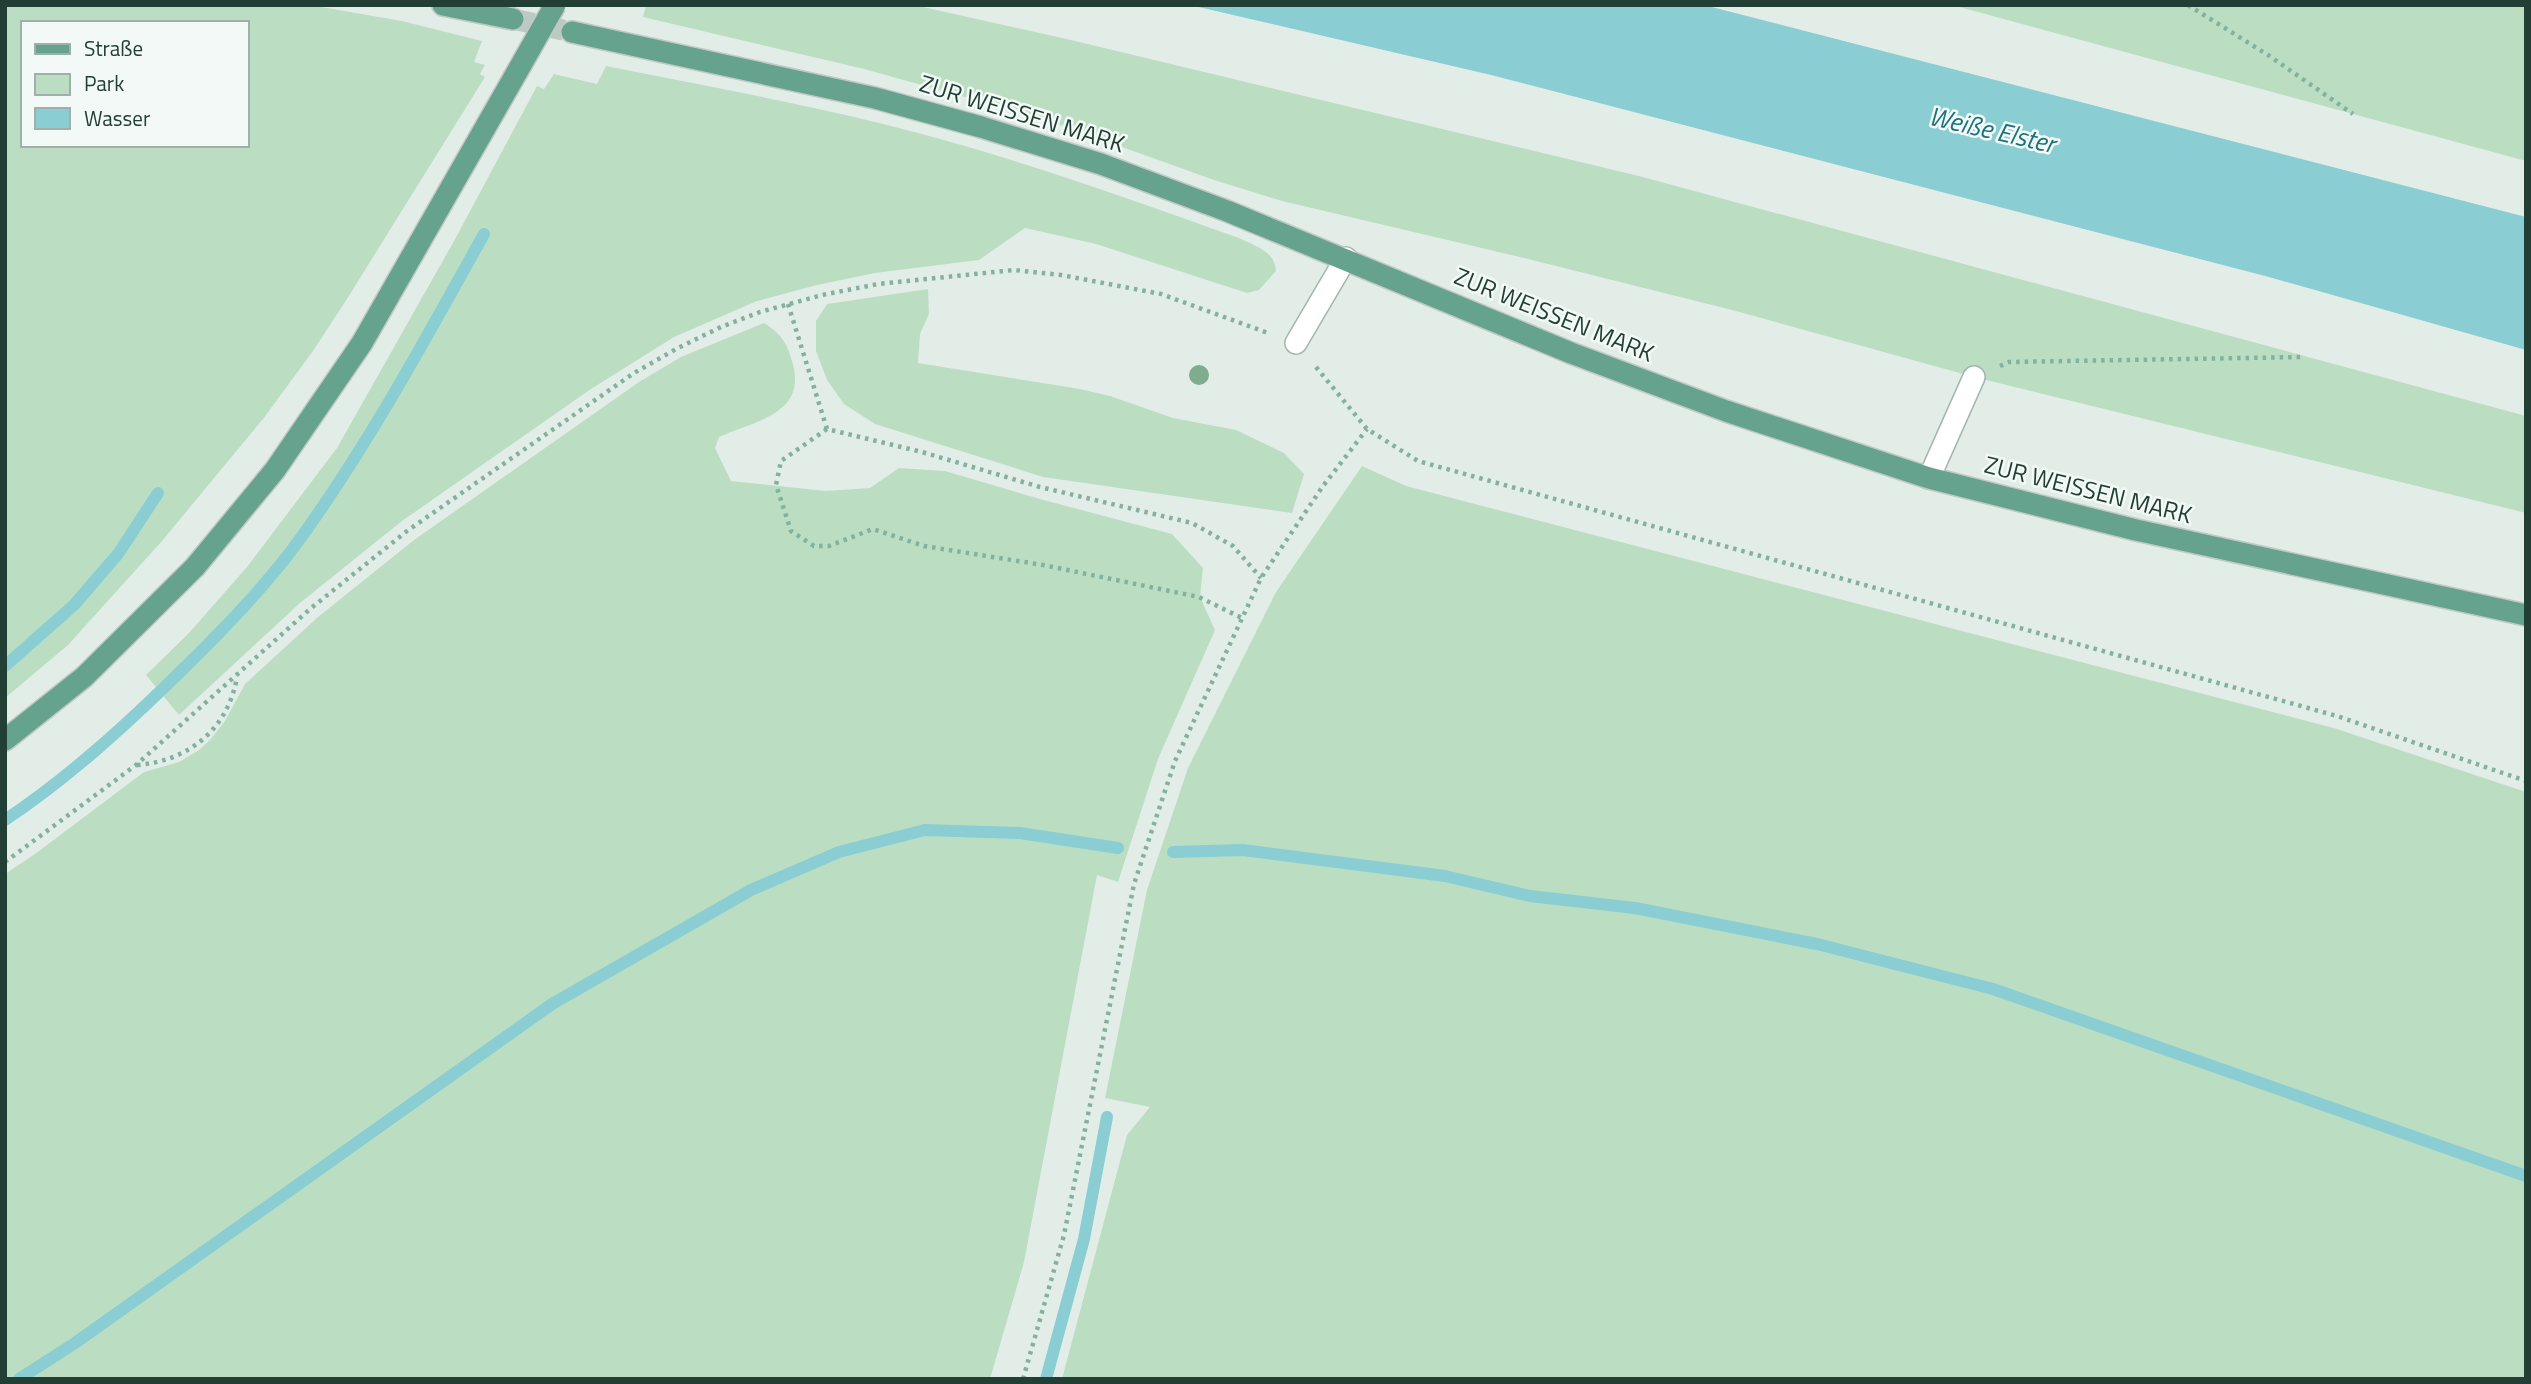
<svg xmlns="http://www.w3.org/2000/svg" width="2531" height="1384" font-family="'Titillium Web',sans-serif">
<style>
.green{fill:#bbdec2;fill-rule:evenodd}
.water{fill:#8acdd3}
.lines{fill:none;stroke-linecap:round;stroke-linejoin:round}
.stream{stroke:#8acdd3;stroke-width:12}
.major-tunnel{stroke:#bccac4;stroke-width:21;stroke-dasharray:21 10;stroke-linecap:butt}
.minor-casing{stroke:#a5b5af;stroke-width:24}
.major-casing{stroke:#c1c9c6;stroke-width:24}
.path{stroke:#83b19f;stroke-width:4.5;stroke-dasharray:3.5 5;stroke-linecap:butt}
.minor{stroke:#fff;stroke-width:21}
.major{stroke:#66a38f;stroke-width:21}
.major-bridge-casing{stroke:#c1c9c6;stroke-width:24;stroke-linecap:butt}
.major-bridge{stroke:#66a38f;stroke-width:21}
.tree{fill:#7eac8d}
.labels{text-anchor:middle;stroke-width:5;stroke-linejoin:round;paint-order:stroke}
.street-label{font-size:24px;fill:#223f35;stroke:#f3f9f6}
.water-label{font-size:26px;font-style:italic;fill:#1b737c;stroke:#f3f9f6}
</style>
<rect width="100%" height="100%" fill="#e3ede8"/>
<!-- green -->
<g class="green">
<path d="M5,5H310L402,21L482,41L474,62L485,65L480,74L485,77L347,299L313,351L263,419L162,541L68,645L5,698ZM23,23H247V145H23Z"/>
<polygon points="646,5 914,5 1071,40 1639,176 2526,416 2526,513 1974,377 1736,311 1524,258 1282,201 1214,180 1044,119 864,69 643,17"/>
<polygon points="1952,5 2526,5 2526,161"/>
<path d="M606,66C711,87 818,106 922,134C1030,163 1135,201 1239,238C1255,246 1275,251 1276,271L1259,290L1247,293L1096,244L1025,228L979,260L875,273L817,285L757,301L674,337L591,389L402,521L300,603L179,715L146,675L189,633L247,567L337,448L454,241L537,86L544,89L554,74L597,84Z"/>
<polygon points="928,289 929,314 920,334 918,363 1080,389 1110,396 1173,418 1236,430 1284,453 1304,474 1292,513 1043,477 875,424 844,404 827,380 816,351 816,321 827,304"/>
<path d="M764,323C780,333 787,342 792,361C808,414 757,420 719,437L715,448L731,481L826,491L870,488L899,468L945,471L1040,499L1172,534L1203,568L1200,597L1215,630L1158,759L1118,882L1097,875L1024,1262L990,1379H5V874L35,854L144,772L179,762L199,750L210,740L225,721L245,684L318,617L414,540L639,382L681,357Z"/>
<polygon points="1362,466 1406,486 2334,728 2526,792 2526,1379 1062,1379 1127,1135 1150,1107 1105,1098 1147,890 1188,768 1276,592"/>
</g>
<!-- water -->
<polygon class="water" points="1190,5 1704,5 2526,217 2526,350 2269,277 1491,75"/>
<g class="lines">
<!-- stream -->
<g class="stream">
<polyline points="5,666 74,605 118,554 158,493"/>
<path d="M5,820C68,778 125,726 179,673C222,631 265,587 300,539C370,442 426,338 484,234"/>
<polyline points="1173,852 1243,850 1445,876 1530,896 1635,908 1817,944 1993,989 2526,1176"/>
<polyline points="19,1379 75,1343 552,1004 751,890 839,852 925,830 1020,833 1118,848"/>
<polyline points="1046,1379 1084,1239 1107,1117"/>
</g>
<!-- major-tunnel -->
<polyline class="major-tunnel" points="513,19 572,32"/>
<defs>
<g id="minor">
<polyline points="1296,343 1346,258"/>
<polyline points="1929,478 1974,377"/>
</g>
<g id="major">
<polyline points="443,5 513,19"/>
<polyline points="572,32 875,98 981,127 1101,164 1227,211 1571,353 1726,411 1929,478 2136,530 2526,615"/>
<polyline points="5,740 84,677 195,567 275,470 362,343 517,72"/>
</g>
</defs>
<!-- minor casing -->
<use href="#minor" class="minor-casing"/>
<!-- major casing -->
<use href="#major" class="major-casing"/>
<!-- path -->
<g class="path">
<polyline points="2188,5 2268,55 2353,114"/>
<polyline points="788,304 827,429 922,452 1040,487 1192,523 1233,546 1261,578"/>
<polyline points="2000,366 2009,362 2303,357"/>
<polyline points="1316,367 1367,429 1418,461 2337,716 2526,781"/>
<polyline points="827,429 781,461 776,485 791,531 814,546 829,546 873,529 924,546 1043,565 1199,597 1242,618"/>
<path d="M137,765C189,761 228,729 237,677"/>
<polyline points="5,862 136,765 310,609 407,531 634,373 678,348 721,327 760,312 822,295 878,284 1014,270 1061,275 1161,294 1268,333"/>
<polyline points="1023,1379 1064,1235 1134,884 1175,761 1261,578 1323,486 1367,429"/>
</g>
<!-- minor -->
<use href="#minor" class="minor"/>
<!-- major -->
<use href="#major" class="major"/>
<defs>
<polyline id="major-bridge" points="517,72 555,5"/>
</defs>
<!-- major-bridge casing -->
<use href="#major-bridge" class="major-bridge-casing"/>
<!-- major-bridge -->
<use href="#major-bridge" class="major-bridge"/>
</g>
<!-- trees -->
<circle class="tree" cx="1199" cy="375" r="10"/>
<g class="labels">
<!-- street labels -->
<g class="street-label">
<text transform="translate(1022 114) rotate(17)" y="8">ZUR WEISSEN MARK</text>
<text transform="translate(1554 315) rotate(22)" y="8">ZUR WEISSEN MARK</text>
<text transform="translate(2088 490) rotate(14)" y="8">ZUR WEISSEN MARK</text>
</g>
<!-- water labels -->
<g class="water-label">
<text transform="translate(1992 130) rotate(13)" y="9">Weiße Elster</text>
</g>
</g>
<!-- border -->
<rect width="2531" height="1384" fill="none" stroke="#223f35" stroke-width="14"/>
<!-- legend -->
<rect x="21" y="21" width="228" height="126" fill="#f3f9f6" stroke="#9fafa9" stroke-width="2"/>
<rect x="35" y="44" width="35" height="10" fill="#66a38f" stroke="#9fafa9" stroke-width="2"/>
<text x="84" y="56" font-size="21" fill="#223f35">Straße</text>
<rect x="35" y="74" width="35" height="21" fill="#bbdec2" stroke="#9fafa9" stroke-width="2"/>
<text x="84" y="91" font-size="21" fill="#223f35">Park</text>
<rect x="35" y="108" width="35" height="21" fill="#8acdd3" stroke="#9fafa9" stroke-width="2"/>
<text x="84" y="126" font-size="21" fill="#223f35">Wasser</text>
</svg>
